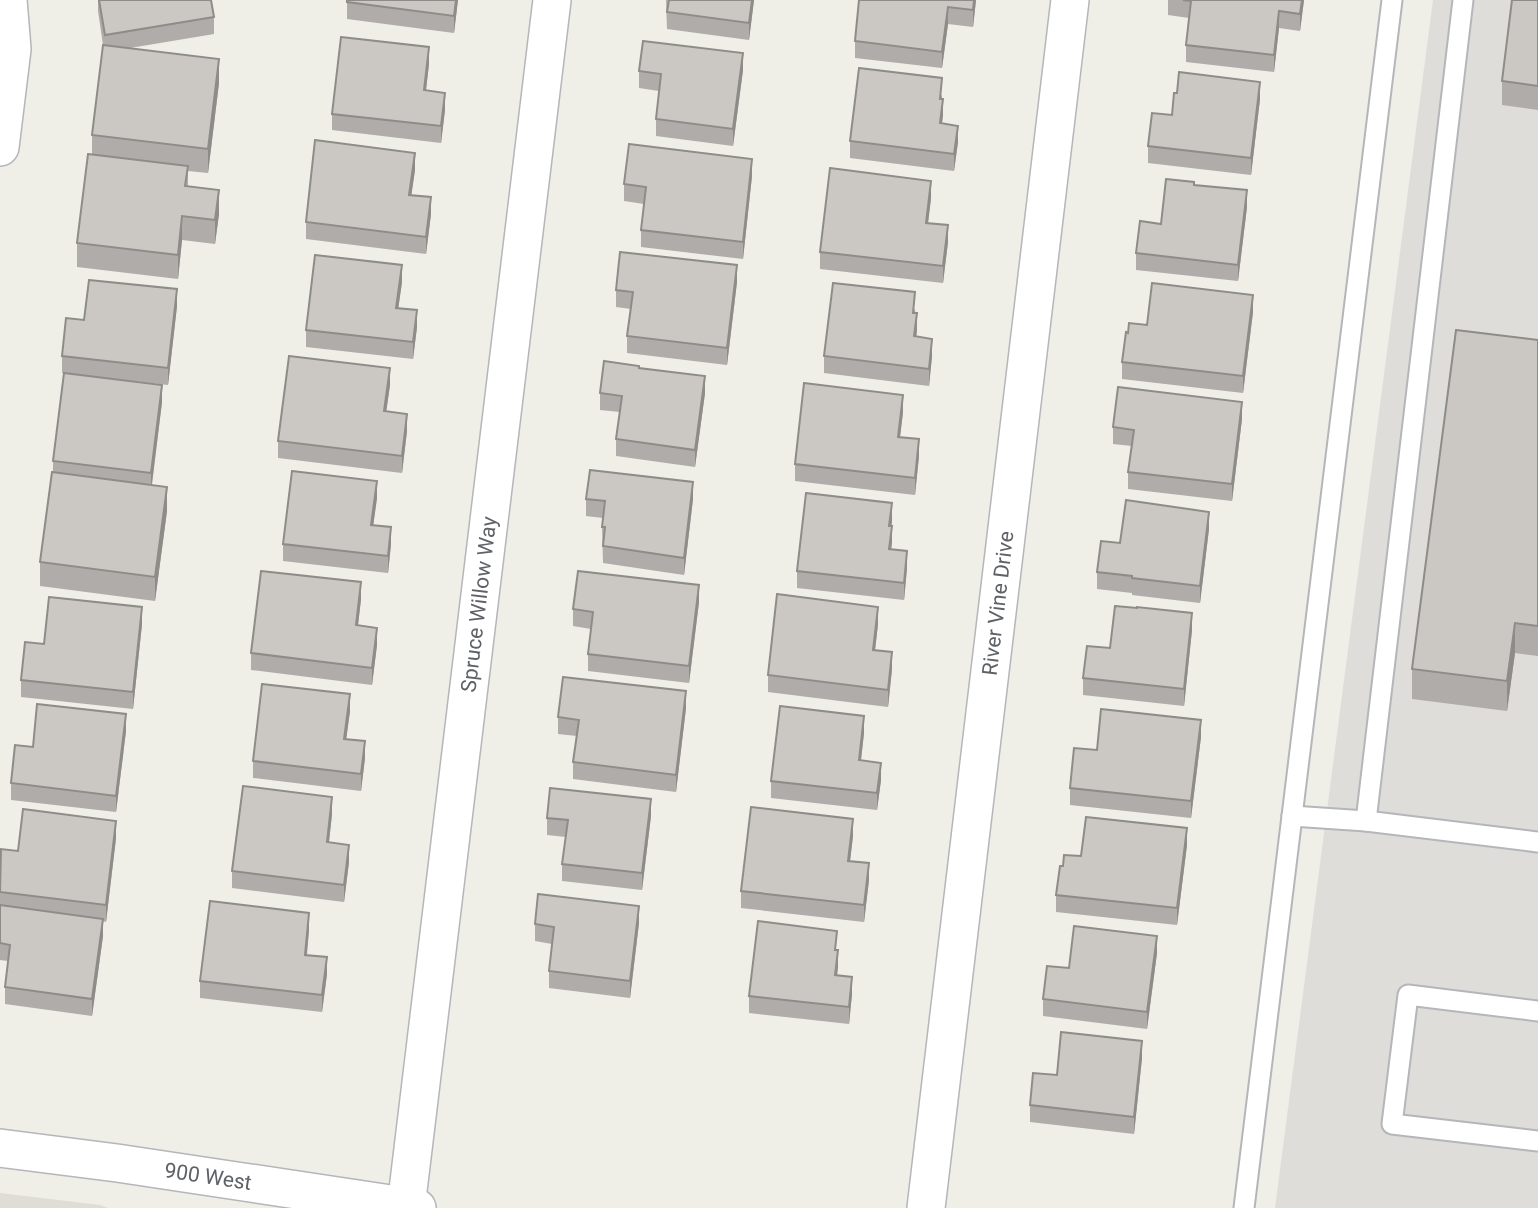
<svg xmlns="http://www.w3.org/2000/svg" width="1538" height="1208" font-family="Roboto,sans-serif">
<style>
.industrial{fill:#deddd9}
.education{fill:#dfddd5}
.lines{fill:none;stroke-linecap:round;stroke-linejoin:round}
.lane-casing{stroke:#b4b6ba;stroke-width:23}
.street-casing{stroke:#b4b6ba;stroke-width:40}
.lane{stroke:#fff;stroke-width:19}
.street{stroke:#fff;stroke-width:37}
.wall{fill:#afaca9}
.shaded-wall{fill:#8e8c89}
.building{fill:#cbc8c4;stroke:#8e8c89;stroke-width:2}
.labels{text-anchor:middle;stroke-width:5;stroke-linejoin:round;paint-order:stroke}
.street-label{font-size:21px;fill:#5e6166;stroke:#fff}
</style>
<rect width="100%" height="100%" fill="#efeee7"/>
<!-- industrial -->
<polygon class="industrial" points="1433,0 1538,0 1538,1208 1275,1208"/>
<!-- education -->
<polygon class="education" points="0,1193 100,1205 108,1208 0,1208"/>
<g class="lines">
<defs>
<g id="lane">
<polyline points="1292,816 1366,821 1538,842"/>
<polyline points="1366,821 1463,0"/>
<polyline points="1538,1011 1408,995 1392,1124 1538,1141"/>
<polyline points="1244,1208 1392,0"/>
</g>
<g id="street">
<polyline points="0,147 12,49 8,0"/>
<path id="s1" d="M0,1148L117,1163L417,1208"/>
<path id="s2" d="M406,1207L552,0"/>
<path id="s3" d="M926,1208L1070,0"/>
</g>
</defs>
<!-- lane casing -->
<use href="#lane" class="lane-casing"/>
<!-- street casing -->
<use href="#street" class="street-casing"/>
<!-- lane -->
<use href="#lane" class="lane"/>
<!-- street -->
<use href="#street" class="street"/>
</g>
<!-- wall -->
<g class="wall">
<polygon points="98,0 211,0 214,17 214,34 130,48 219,83 208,173 188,171 188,186 219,214 215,244 182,240 178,279 77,267 77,243 92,154 92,135 103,45 98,11"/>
<polygon points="347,0 458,0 454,33 347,19"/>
<polygon points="666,0 754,0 749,40 667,29"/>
<polygon points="859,0 976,0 973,27 948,24 942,68 855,58 855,41"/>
<polygon points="1168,0 1304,0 1300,31 1279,28 1274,72 1186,62 1186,45 1189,18 1168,15"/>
<polygon points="1538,0 1538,110 1502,105 1502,81"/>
<polygon points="429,64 426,90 445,110 441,143 332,130 332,114"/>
<polygon points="743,70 733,146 656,136 656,119 659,91 639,88 639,71"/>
<polygon points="942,95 942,124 958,142 954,171 850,158 850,141"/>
<polygon points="1260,99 1251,175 1148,163 1148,146 1172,115"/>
<polygon points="415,170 411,195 431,214 426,254 306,239 306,222"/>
<polygon points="752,176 743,259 641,247 641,230 644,204 624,201 624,184"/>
<polygon points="1194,185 1247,207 1238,281 1136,270 1136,253"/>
<polygon points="931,198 928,223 948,242 943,283 820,269 820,252"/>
<polygon points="402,282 398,308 417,327 413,359 306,347 306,330"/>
<polygon points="737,282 727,365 627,353 627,336 631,309 616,307 616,290"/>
<polygon points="177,306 168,385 82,375 162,402 152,485 167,511 155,601 40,586 40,562 53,472 53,461 64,373 62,373 62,356 84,320"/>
<polygon points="915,309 917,330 916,337 932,356 929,386 824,373 824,356"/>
<polygon points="1253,312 1243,393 1122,379 1122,362 1128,333 1147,325"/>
<polygon points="1538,340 1538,656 1515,653 1507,711 1412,699 1412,669"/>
<polygon points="639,368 705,393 695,467 616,456 616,439 620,412 600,410 600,393"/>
<polygon points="390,385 386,411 407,431 402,473 278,458 278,441"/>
<polygon points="903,412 900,437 919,456 915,495 795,481 795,464"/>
<polygon points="1242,419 1232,501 1128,489 1128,472 1132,446 1113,444 1113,427"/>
<polygon points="377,498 373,525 391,544 388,573 283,561 283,544"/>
<polygon points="586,499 693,499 684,575 603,563 602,527 603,518 586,516"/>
<polygon points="892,520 891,549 907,568 904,600 797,588 797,571"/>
<polygon points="1209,529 1200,603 1132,595 1132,593 1097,589 1097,572 1120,543"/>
<polygon points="361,599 358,626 377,645 372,685 251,670 251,653"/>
<polygon points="699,602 689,683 588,671 588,654 591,629 573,626 573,609"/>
<polygon points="142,624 133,709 21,697 21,680 44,644"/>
<polygon points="878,624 875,651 892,669 888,707 768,692 768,675"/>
<polygon points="1192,630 1184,706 1083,695 1083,678 1110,648"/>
<polygon points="686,708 676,792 573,779 573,762 577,736 558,734 558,717"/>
<polygon points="350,711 346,739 365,758 361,791 253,778 253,761"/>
<polygon points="126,731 116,812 11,800 11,783 33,747"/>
<polygon points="864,733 861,760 881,780 877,810 771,798 771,781"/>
<polygon points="1201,737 1191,818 1070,805 1070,788 1097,750"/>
<polygon points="332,814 329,842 349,862 344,902 232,888 232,871"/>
<polygon points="651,816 642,890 562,881 562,864 566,837 547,835 547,818"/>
<polygon points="853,836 850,861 869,880 864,922 741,908 741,891"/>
<polygon points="116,838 106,922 103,921 103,936 92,1016 5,1004 5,987 8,961 0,960 0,855 18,851"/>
<polygon points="1187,845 1177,925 1056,912 1056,895 1063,866 1081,856"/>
<polygon points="639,923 630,998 549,988 549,971 552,944 535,941 535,924"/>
<polygon points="309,930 307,955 327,974 322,1012 200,998 200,981"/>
<polygon points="837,950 838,967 837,975 852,994 849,1024 749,1013 749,996"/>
<polygon points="1157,953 1147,1029 1043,1016 1043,999 1069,968"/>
<polygon points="1142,1058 1134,1134 1030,1122 1030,1105 1057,1075"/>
</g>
<!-- shaded-wall -->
<g class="shaded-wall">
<polygon points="456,0 458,0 454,33 454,16"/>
<polygon points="752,0 754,0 749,40 749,23"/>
<polygon points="974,0 976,0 973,27 973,10"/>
<polygon points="1302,0 1304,0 1300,31 1300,14"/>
<polygon points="948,7 948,24 942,68 942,52"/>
<polygon points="1279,11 1279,28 1274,72 1274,55"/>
<polygon points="429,47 429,64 424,107 424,90"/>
<polygon points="743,53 743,70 733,146 733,129"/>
<polygon points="219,59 219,83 208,173 208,149"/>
<polygon points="1260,82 1260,99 1251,175 1251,158"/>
<polygon points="445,93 445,110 441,143 441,126"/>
<polygon points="943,99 943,116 940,140 940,123"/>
<polygon points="958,126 958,142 954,171 954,154"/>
<polygon points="415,153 415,170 409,212 409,195"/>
<polygon points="752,159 752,176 743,259 743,242"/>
<polygon points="931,181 931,198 926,240 926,223"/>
<polygon points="219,190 219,214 215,244 215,220"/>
<polygon points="1247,190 1247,207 1238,281 1238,265"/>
<polygon points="431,197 431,214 426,254 426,237"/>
<polygon points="182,216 182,240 178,279 178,255"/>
<polygon points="948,225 948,242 943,283 943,266"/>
<polygon points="402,265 402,282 396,325 396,308"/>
<polygon points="737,265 737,282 727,365 727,348"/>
<polygon points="177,289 177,306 168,385 168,368"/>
<polygon points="1253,295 1253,312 1243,393 1243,376"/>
<polygon points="417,310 417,327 413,359 413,342"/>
<polygon points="917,313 917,330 914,353 914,336"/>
<polygon points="932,339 932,356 929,386 929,369"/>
<polygon points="390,368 390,385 384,428 384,411"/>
<polygon points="705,376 705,393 695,467 695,450"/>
<polygon points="162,385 162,402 151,490 151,473"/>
<polygon points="903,395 903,412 898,454 898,437"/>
<polygon points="1242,402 1242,419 1232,501 1232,484"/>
<polygon points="407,414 407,431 402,473 402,456"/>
<polygon points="919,439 919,456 915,495 915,478"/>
<polygon points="377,481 377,498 371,542 371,525"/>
<polygon points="693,482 693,499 684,575 684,558"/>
<polygon points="167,487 167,511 155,601 155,577"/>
<polygon points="892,503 892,520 889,543 889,526"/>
<polygon points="1209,512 1209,529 1200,603 1200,586"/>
<polygon points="892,526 892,543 889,566 889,549"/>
<polygon points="391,527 391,544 388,573 388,556"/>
<polygon points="907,551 907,568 904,600 904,583"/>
<polygon points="361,582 361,599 356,642 356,625"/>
<polygon points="699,585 699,602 689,683 689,666"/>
<polygon points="142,607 142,624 133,709 133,692"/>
<polygon points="878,607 878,624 873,667 873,650"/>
<polygon points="1192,613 1192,630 1184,706 1184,689"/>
<polygon points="1515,623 1515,653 1507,711 1507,681"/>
<polygon points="377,628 377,645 372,685 372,668"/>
<polygon points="892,652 892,669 888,707 888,690"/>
<polygon points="686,691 686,708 676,792 676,775"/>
<polygon points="350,694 350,711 344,756 344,739"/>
<polygon points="126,714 126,731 116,812 116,796"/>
<polygon points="864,716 864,733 859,777 859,760"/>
<polygon points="1201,720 1201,737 1191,818 1191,801"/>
<polygon points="365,741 365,758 361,791 361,774"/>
<polygon points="881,763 881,780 877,810 877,793"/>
<polygon points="332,797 332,814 327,859 327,842"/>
<polygon points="651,799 651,816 642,890 642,873"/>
<polygon points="853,819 853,836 848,878 848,861"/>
<polygon points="116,821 116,838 106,922 106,905"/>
<polygon points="1187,828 1187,845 1177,925 1177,908"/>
<polygon points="349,845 349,862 344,902 344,885"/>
<polygon points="869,863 869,880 864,922 864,905"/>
<polygon points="639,906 639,923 630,998 630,981"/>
<polygon points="309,913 309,930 305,971 305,955"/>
<polygon points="103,919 103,936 92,1016 92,999"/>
<polygon points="1157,936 1157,953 1147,1029 1147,1012"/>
<polygon points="838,950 838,967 835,992 835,975"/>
<polygon points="327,957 327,974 322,1012 322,995"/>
<polygon points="852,977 852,994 849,1024 849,1007"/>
<polygon points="1142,1041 1142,1058 1134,1134 1134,1117"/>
</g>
<!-- building -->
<g class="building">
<polygon points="99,0 211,0 214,17 105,35"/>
<polygon points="347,0 456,0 454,16 347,2"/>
<polygon points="669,0 752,0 749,23 667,12"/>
<polygon points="859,0 974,0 973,10 948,7 942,52 855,41"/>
<polygon points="1183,0 1302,0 1300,14 1279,11 1274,55 1186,45 1191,1"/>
<polygon points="1512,0 1538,0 1538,86 1502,81"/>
<polygon points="341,37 429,47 424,90 445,93 441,126 332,114"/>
<polygon points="643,41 743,53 733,129 656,119 661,74 639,71"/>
<polygon points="103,45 219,59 208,149 92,135"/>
<polygon points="859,68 942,78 940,99 943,99 940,123 958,126 954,154 850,141"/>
<polygon points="1179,72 1260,82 1251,158 1148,146 1152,113 1172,115 1174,93 1177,93"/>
<polygon points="315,140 415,153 409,195 431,197 426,237 306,222"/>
<polygon points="629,144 752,159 743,242 641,230 646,187 624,184"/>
<polygon points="88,154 188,166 185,186 219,190 215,220 182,216 178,255 77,243"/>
<polygon points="830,168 931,181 926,223 948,225 943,266 820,252"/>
<polygon points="1166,179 1194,182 1194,185 1247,190 1238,265 1136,253 1140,221 1161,224"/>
<polygon points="620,252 737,265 727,348 627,336 633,292 616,290"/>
<polygon points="315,255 402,265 396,308 417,310 413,342 306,330"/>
<polygon points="89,280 177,289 168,368 62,356 66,318 84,320"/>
<polygon points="833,283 915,292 913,313 917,313 914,336 932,339 929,369 824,356"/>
<polygon points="1152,283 1253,295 1243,376 1122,362 1126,332 1128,333 1129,323 1147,325"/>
<polygon points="1456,330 1538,340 1538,626 1515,623 1507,681 1412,669"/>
<polygon points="289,356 390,368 384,411 407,414 402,456 278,441"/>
<polygon points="604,361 639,366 639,368 705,376 695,450 616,439 622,396 600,393"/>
<polygon points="64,373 162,385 151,473 53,461"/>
<polygon points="804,383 903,395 898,437 919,439 915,478 795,464"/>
<polygon points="1118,387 1242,402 1232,484 1128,472 1134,430 1113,427"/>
<polygon points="590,470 693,482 684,558 603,546 605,527 602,527 605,501 586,499"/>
<polygon points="292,471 377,481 371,525 391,527 388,556 283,544"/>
<polygon points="52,472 167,487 155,577 40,562"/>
<polygon points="806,493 892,503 889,526 892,526 889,549 907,551 904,583 797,571"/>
<polygon points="1126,500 1209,512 1200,586 1132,578 1132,576 1097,572 1101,541 1120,543"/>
<polygon points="261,571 361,582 356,625 377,628 372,668 251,653"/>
<polygon points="578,571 699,585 689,666 588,654 593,612 573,609"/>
<polygon points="777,594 878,607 873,650 892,652 888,690 768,675"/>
<polygon points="49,597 142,607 133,692 21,680 25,642 44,644"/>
<polygon points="1115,606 1137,608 1137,607 1192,613 1184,689 1083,678 1087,646 1110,648"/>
<polygon points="563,677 686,691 676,775 573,762 579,720 558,717"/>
<polygon points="262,684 350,694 344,739 365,741 361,774 253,761"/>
<polygon points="37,704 126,714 116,796 11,783 15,745 33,747"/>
<polygon points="780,706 864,716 859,760 881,763 877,793 771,781"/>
<polygon points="1101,709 1201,720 1191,801 1070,788 1074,748 1097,750"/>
<polygon points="243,786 332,797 327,842 349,845 344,885 232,871"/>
<polygon points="550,788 651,799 642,873 562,864 568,820 547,818"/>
<polygon points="751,807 853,819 848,861 869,863 864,905 741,891"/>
<polygon points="23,809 116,821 106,905 0,892 1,849 18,851"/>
<polygon points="1086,817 1187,828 1177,908 1056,895 1060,866 1063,866 1064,855 1081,856"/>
<polygon points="538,894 639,906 630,981 549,971 554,927 535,924"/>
<polygon points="210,901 309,913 305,955 327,957 322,995 200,981"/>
<polygon points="0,905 103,919 92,999 5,987 10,945 0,943"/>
<polygon points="758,921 837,931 835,950 838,950 835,975 852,977 849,1007 749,996"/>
<polygon points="1074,926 1157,936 1147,1012 1043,999 1047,966 1069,968"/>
<polygon points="1061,1032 1142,1041 1134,1117 1030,1105 1033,1073 1057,1075"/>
</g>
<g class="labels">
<!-- street labels -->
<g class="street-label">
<text dy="7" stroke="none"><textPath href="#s2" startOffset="607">Spruce Willow Way</textPath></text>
<text dy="7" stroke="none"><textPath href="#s3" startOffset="609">River Vine Drive</textPath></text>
<text dy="7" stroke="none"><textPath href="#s1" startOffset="210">900 West</textPath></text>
</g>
</g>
</svg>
